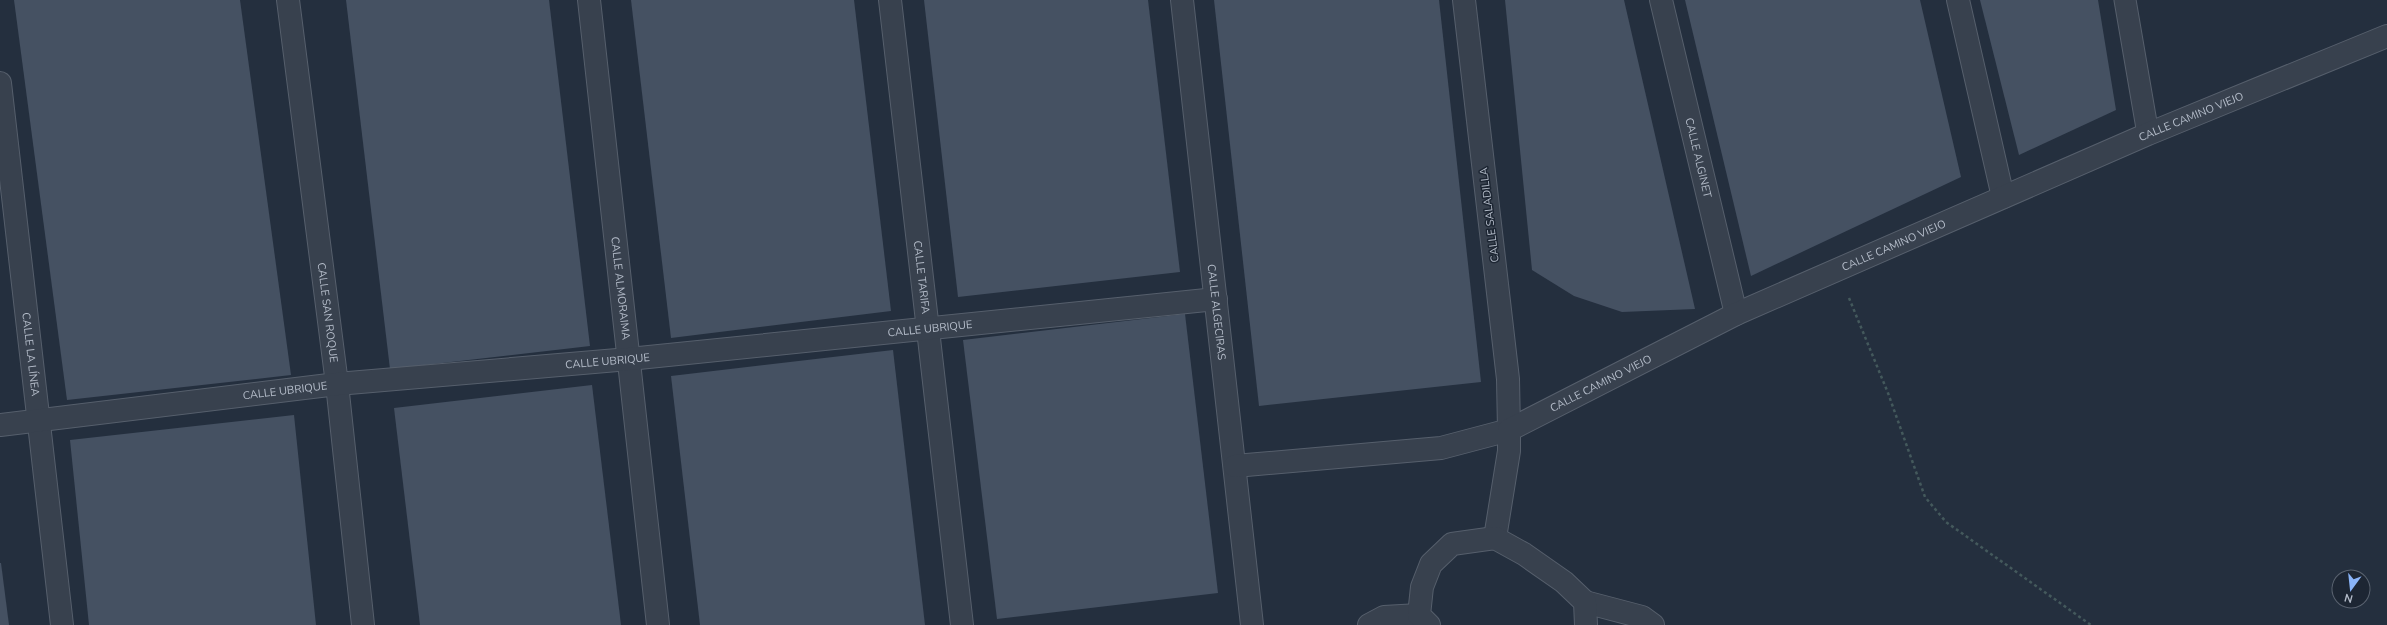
<svg xmlns="http://www.w3.org/2000/svg" width="2387" height="625" font-family="'Nunito Sans',sans-serif">
<style>
.building{fill:#455162}
.lines{fill:none;stroke-linecap:round;stroke-linejoin:round}
.service-casing{stroke:#565f6c;stroke-width:23}
.minor-casing{stroke:#565f6c;stroke-width:24}
.tertiary-casing{stroke:#565f6c;stroke-width:24}
.path{stroke:#44595c;stroke-width:2.5;stroke-dasharray:3 3;stroke-linecap:butt}
.service{stroke:#38414e;stroke-width:21}
.minor{stroke:#38414e;stroke-width:22}
.tertiary{stroke:#38414e;stroke-width:22}
.labels{text-anchor:middle;stroke-width:3;stroke-linejoin:round;paint-order:stroke}
.street-label{font-size:11px;fill:#b4bcc9;stroke:#1d2633}
</style>
<rect width="100%" height="100%" fill="#242f3e"/>
<!-- building -->
<g class="building">
<polygon points="14,0 240,0 291,375 67,400"/>
<polygon points="346,0 549,0 590,346 390,369"/>
<polygon points="631,0 854,0 891,311 671,338"/>
<polygon points="924,0 1148,0 1180,272 958,297"/>
<polygon points="1214,0 1439,0 1481,382 1259,406"/>
<polygon points="1505,0 1624,0 1695,309 1622,312 1574,296 1532,270"/>
<polygon points="1685,0 1920,0 1961,177 1751,276"/>
<polygon points="1980,0 2098,0 2116,110 2019,155"/>
<polygon points="1185,314 1218,593 997,619 963,340"/>
<polygon points="893,350 925,625 700,625 671,376"/>
<polygon points="592,385 621,625 420,625 394,408"/>
<polygon points="294,415 316,625 89,625 70,440"/>
<polygon points="0,563 1,563 9,625 0,625"/>
</g>
<g class="lines">
<defs>
<polyline id="service" points="2125,0 2148,134"/>
<g id="minor">
<path id="s1" d="M288,0L337,384L363,625"/>
<path id="s2" d="M589,0L658,625"/>
<path id="s3" d="M890,0L962,625"/>
<path id="s4" d="M1182,0L1252,625"/>
<path id="s5" d="M1661,0L1736,314"/>
<polyline points="1958,0 2003,197"/>
<path id="s6" d="M0,83L62,625"/>
<path id="s7" d="M0,425L337,384L629,359L1216,299"/>
<polyline points="1235,466 1441,448 1509,430 1508,379 1464,0"/>
<path id="s8" d="M1495,538L1509,451V430L1736,314L2148,134L2387,36"/>
</g>
<g id="tertiary">
<polyline points="1585,602 1642,617 1653,625"/>
<polyline points="1369,625 1384,617 1419,615"/>
<polyline points="1429,625 1419,615 1422,587 1431,564 1452,544 1495,538 1524,554 1564,582 1585,602 1586,625"/>
</g>
</defs>
<!-- service casing -->
<use href="#service" class="service-casing"/>
<!-- minor casing -->
<use href="#minor" class="minor-casing"/>
<!-- tertiary casing -->
<use href="#tertiary" class="tertiary-casing"/>
<!-- path -->
<polyline class="path" points="1849,298 1888,393 1925,497 1946,522 2091,625"/>
<!-- service -->
<use href="#service" class="service"/>
<!-- minor -->
<use href="#minor" class="minor"/>
<!-- tertiary -->
<use href="#tertiary" class="tertiary"/>
</g>
<g class="labels">
<!-- street labels -->
<g class="street-label">
<text dy="4" stroke="none"><textPath href="#s8" startOffset="860">CALLE CAMINO VIEJO</textPath></text>
<text dy="4" stroke="none"><textPath href="#s5" startOffset="162">CALLE ALGINET</textPath></text>
<text transform="translate(1489 215) rotate(-97)" y="4">CALLE SALADILLA</text>
<text dy="4" stroke="none"><textPath href="#s8" startOffset="536">CALLE CAMINO VIEJO</textPath></text>
<text dy="4" stroke="none"><textPath href="#s3" startOffset="279">CALLE TARIFA</textPath></text>
<text dy="4" stroke="none"><textPath href="#s2" startOffset="290">CALLE ALMORAIMA</textPath></text>
<text dy="4" stroke="none"><textPath href="#s1" startOffset="315">CALLE SAN ROQUE</textPath></text>
<text dy="4" stroke="none"><textPath href="#s4" startOffset="314">CALLE ALGECIRAS</textPath></text>
<text dy="4" stroke="none"><textPath href="#s7" startOffset="935">CALLE UBRIQUE</textPath></text>
<text dy="4" stroke="none"><textPath href="#s6" startOffset="273">CALLE LA LÍNEA</textPath></text>
<text dy="4" stroke="none"><textPath href="#s7" startOffset="611">CALLE UBRIQUE</textPath></text>
<text dy="4" stroke="none"><textPath href="#s8" startOffset="212">CALLE CAMINO VIEJO</textPath></text>
<text dy="4" stroke="none"><textPath href="#s7" startOffset="287">CALLE UBRIQUE</textPath></text>
</g>
</g>
<!-- north arrow -->
<g transform="translate(2351 589) rotate(195)"><circle r="19" fill="#1d2633" stroke="#59626f"/>
<path d="M0-3L7 15L0 10L-7 15Z" fill="#8ab4f8"/>
<text y="-6" font-size="11" font-weight="bold" text-anchor="middle" fill="#b4bcc9">N</text>
</g>
</svg>
